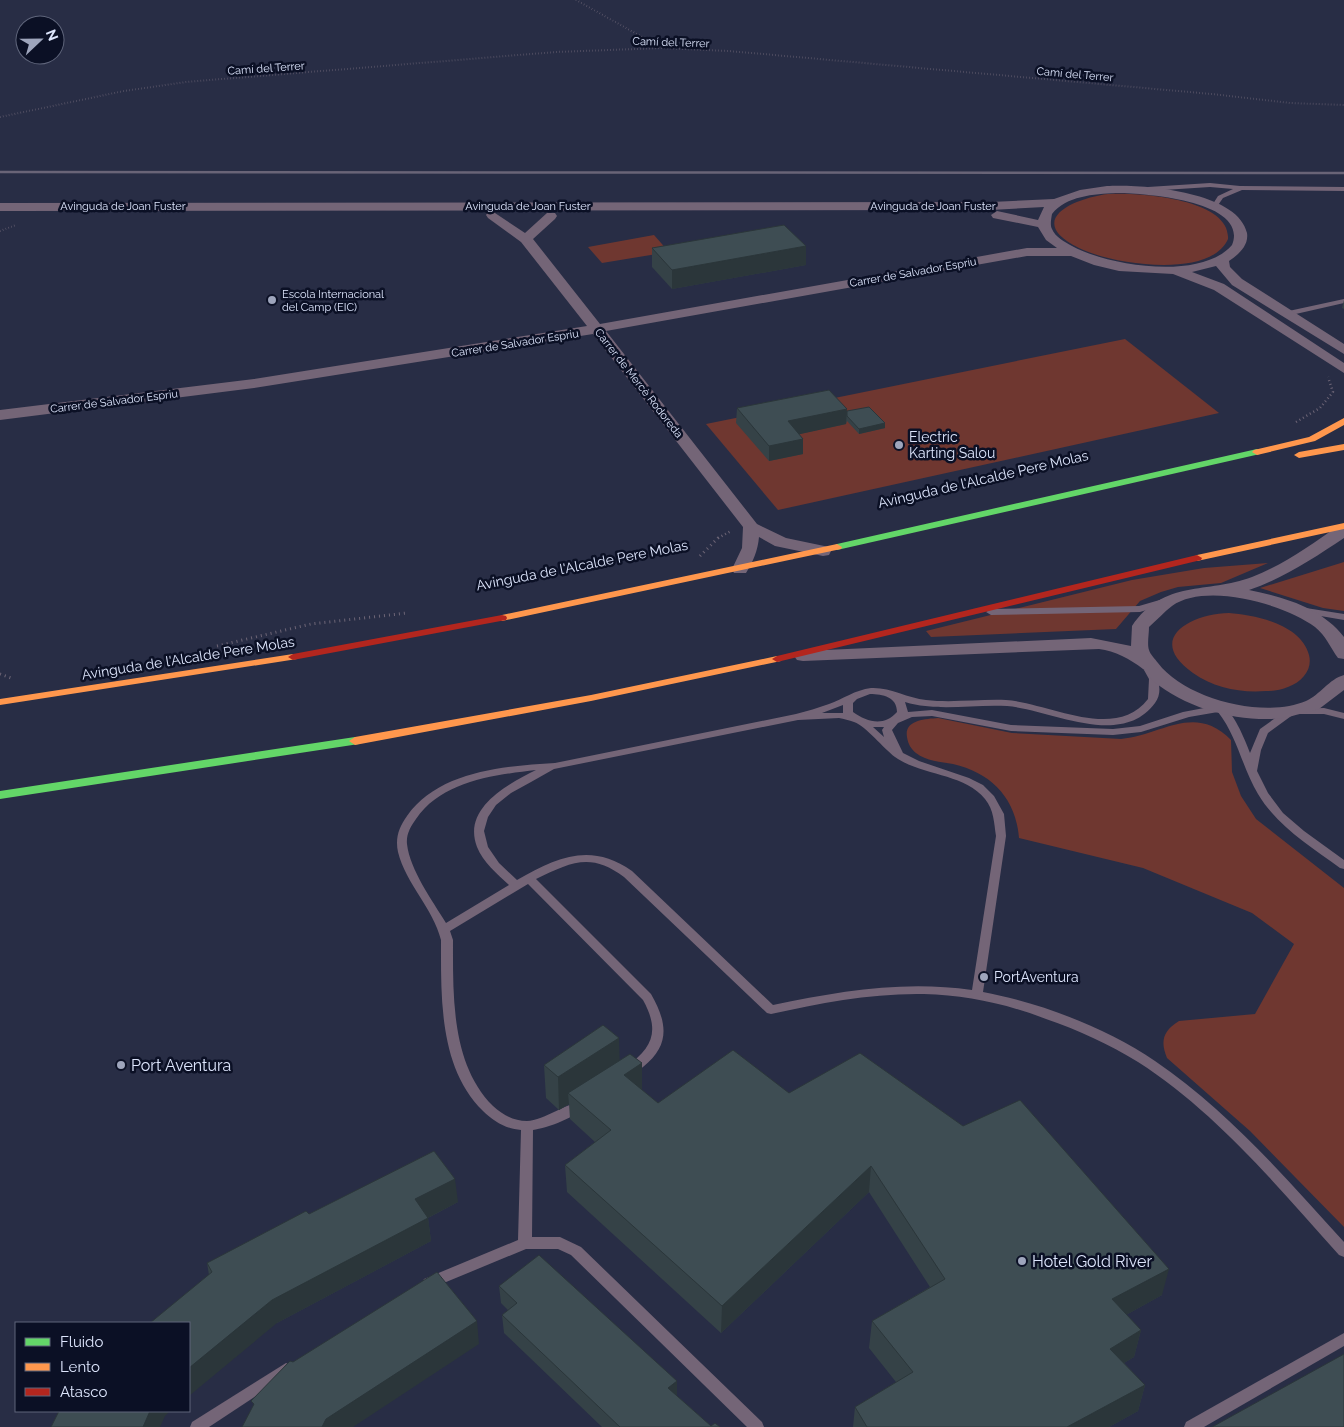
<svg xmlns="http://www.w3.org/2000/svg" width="1344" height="1427" font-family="Raleway,sans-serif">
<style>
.green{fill:#6f3730}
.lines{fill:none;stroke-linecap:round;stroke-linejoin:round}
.path-far2{stroke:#6d6576;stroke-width:2;stroke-dasharray:0.5 2.5;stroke-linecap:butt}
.path-far1{stroke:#6d6576;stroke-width:2.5;stroke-dasharray:1 3;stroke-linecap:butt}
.path{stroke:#6d6576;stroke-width:3;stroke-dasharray:1 4;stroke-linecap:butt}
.lane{fill:#746577;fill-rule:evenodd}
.street{fill:#746577;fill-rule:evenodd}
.fast{fill:#63d668;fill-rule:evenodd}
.slow{fill:#ff974d;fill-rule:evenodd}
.jam{fill:#b3261e;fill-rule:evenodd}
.rail{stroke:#696477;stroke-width:2.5}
.wall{fill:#354247}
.shaded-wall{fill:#2b363a}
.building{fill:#3e4d53;stroke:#2b363a}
.poi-dot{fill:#9ea5bc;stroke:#0b1025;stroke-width:2}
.labels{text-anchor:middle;stroke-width:5;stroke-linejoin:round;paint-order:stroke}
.far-street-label{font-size:11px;fill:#dde5fc;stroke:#0b1025}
.far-poi-label{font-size:11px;fill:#dde5fc;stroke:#0b1025;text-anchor:start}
.poi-label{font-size:14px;fill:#dde5fc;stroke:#0b1025;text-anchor:start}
.street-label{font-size:14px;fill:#dde5fc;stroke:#0b1025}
.near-poi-label{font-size:16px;fill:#dde5fc;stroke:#0b1025;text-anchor:start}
</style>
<rect width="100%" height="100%" fill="#282d45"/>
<!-- green -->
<g class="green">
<path d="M1108,194C1136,192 1231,198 1228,239C1210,280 1110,264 1079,248C1023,220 1075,198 1108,194Z"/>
<polygon points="654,235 669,252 602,263 588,247"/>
<polygon points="1125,339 1219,413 778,510 706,424"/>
<polygon points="1344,562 1344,611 1323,608 1260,588"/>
<polygon points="1268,563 1221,583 1178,587 1161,592 1140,601 1116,629 931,637 926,631 1132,580 1204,568"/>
<path d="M1229,613C1255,615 1301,624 1309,655C1311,663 1309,670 1304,676C1295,687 1279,691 1266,691C1240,693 1214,688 1193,673C1145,639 1190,614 1229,613Z"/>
<path d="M938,718L1012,733L1121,739C1163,735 1194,703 1231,740L1232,772L1241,796L1256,819L1344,888V1227L1250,1131L1167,1058C1160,1041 1163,1031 1179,1021L1255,1014L1294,944L1252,913L1143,868L1019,838C1016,799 992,773 953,764C941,762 926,761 916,753C911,749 908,744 907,737C904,720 925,719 938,718Z"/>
</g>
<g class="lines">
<!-- path-far2 -->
<g class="path-far2">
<polyline points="576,0 660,47"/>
<polyline points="0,117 124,91 186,82 556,52 662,48 729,51 1212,94 1290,103 1344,105"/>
<polyline points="0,231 16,225"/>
</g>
<!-- path-far1 -->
<g class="path-far1">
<polyline points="1296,422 1320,408 1333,392 1328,377"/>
<polyline points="718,538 731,531"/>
</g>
<!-- path -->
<g class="path">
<polyline points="700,556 719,537"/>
<polyline points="217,646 311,624 407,613"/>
<polyline points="0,674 11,678"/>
</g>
<!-- lane -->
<g class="lane">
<polygon points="1210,183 1240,186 1344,187 1344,191 1242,190 1223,198 1216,208 1214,209 1211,207 1218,196 1233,189 1210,187 1148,191 1145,189 1148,187"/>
<polygon points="1344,299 1344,303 1287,316 1283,314 1284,312"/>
<polygon points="1163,599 1168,602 1166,604 1140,612 991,615 986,612 991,609 1139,606"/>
<polygon points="1306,608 1344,614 1344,620 1303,613 1301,611"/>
<path d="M1149,667L1152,668C1159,678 1163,693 1155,703C1121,749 1052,710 1007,706C973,704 938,712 905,702L908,712L932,710L1011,725L1113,729L1140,726L1183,712L1220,705C1233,709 1245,740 1250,753L1260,729L1288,709L1324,708L1344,713V719L1324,714H1294L1268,733L1261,750L1257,771L1268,793L1283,813L1304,831L1344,860V869L1340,868C1310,846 1277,826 1258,794C1242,767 1237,736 1218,712L1189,717L1141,732L1113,735L1011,731L932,716L912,717L898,723L892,730L903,753L919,761L969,778L983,785L994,796L1004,814L1006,836L983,992C1041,1003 1107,1028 1155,1061C1227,1110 1286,1178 1344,1242V1257L1339,1255C1278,1187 1216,1112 1138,1062C1109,1044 1078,1030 1046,1019C1007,1004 966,995 924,994C872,993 821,1003 771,1014L767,1013L624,877C591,852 571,862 536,879L651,994C667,1022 671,1045 643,1067C637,1071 633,1076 626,1073L624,1070L626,1067C653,1047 660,1031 643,1000L528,884L450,931L453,940C453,996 451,1064 493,1106C503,1115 514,1121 527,1121C545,1120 574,1099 583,1102L585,1105C578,1117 547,1128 533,1130L532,1237H560L581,1247L762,1422L764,1427H747L571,1255L558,1249H526L434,1287L429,1289L424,1287L422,1283L424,1279L518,1240L521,1130C506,1129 493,1121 483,1111C439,1068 441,998 441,940C433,908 406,884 398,852C395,838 399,827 407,816C439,771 504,766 555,763L796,714C807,711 818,708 829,704C843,699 855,690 871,688C890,687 907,698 926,700C952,703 979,699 1006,700C1049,703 1115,742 1148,699L1149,679L1144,670ZM870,694C883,694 897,697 897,712C884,727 867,722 853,712V703L857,699ZM843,705V713H822ZM839,718C844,719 849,720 854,722C867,727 883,748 895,757C922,776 964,773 985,799C994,810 994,823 996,836L972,990C905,980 839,991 773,1005L632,871C591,842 557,857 517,880L499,863L488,847L484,831L488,817L496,805L511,793L531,782L554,769L798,720ZM873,727H884L882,730L884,737ZM536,770C508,784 462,808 477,847C483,862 497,874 509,885L446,923C432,900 410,870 407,844C406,834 411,826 416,819C442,781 494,775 536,770Z"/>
<polygon points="1344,1333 1344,1346 1204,1427 1184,1427 1186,1422"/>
<polygon points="286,1363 291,1365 293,1369 291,1373 209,1427 190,1427 192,1422"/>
</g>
<!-- street -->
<g class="street">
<path d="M1107,186C1141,184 1238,191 1247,233C1249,246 1238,255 1229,261L1230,267L1242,279L1344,344V354L1232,285L1216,266L1192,272L1224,284L1344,363V373L1214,290L1173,274L1119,271L1094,265L1071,256H1027L606,331L757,524L786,538L829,547L831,551L829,555L823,556L775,546L759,537C758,550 753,562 746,573H734L732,569L742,548L743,527L593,334L254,388L0,420V410L254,379L587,326L521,242L488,218L486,215L488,212L492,211L525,233L547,213H555L557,216L555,219L533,239L600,324L1027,248H1057L1046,240L1038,227L993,218L991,215L997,211L1038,220L1044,207L991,210L0,211V203L991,202L1054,199L1080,190ZM1116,193C1141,193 1250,200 1232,245C1201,281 1109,266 1072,246C1065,242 1055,237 1052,229C1050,225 1051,220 1052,214C1066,196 1094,194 1116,193Z"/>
<path d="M1344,525V538C1314,558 1284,578 1249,590C1284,597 1322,608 1344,637V659L1338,658C1330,647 1326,636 1315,627C1284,604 1206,582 1172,606C1164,612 1157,620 1149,627C1149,634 1147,644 1149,650C1150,654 1155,659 1158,663C1185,699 1264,719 1306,701C1320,695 1329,679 1344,675V690L1319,709L1312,711C1299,714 1284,719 1271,719C1230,720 1185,707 1153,681C1149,677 1147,671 1143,669C1130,659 1115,651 1099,649L803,661L797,660L794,656L797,652L803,651L1091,638L1131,646L1132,626C1164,579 1207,594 1252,577C1283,565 1311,545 1338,526Z"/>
</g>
<!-- fast -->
<g class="fast">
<polygon points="1257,449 1260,450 1260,454 837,550 832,547 837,544"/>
<polygon points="355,737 361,741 359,744 0,799 0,791"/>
</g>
<!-- slow -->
<g class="slow">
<polygon points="1344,418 1344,425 1315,441 1257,455 1252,452 1254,450 1309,437"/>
<polygon points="1344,444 1344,450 1299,458 1294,455 1299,452"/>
<polygon points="1344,523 1344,529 1197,561 1192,558 1197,555"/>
<polygon points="837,544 842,547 841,549 502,621 497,618 502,615"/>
<polygon points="293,654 297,655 298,657 297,659 0,705 0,699"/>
<polygon points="777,656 781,657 782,659 781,661 591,701 355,745 349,741 355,737 591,695"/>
</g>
<!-- jam -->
<g class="jam">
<polygon points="1197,555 1202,558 1201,560 777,662 772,659 777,656"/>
<polygon points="502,615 506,616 507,618 506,620 293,660 288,657 293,654"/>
</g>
<!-- rail -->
<polyline class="rail" points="0,172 1344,173"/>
</g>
<!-- wall -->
<g class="wall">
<polygon points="806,246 806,265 672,289 652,267 652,248"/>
<polygon points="1344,300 1344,309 1342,308"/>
<polygon points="737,408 847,411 885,423 885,428 859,434 847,421 846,424 799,434 803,439 803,454 769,461 736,423"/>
<polygon points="619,1038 619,1060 642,1063 642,1090 658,1103 789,1093 1162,1295 1126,1315 1141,1330 1134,1357 1124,1363 1145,1385 1138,1411 1109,1427 853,1427 855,1407 896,1382 869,1348 872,1321 930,1287 869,1192 721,1333 567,1192 565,1165 595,1142 570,1119 569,1104 559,1110 546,1098 544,1065"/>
<polygon points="458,1202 428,1218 431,1241 277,1323 209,1275 207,1263 309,1214"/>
<polygon points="499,1286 677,1396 711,1426 720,1427 602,1427 504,1333 502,1315 508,1310 501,1303"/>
</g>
<!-- shaded-wall -->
<g class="shaded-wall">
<polygon points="806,246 806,265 672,289 672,270"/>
<polygon points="847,409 846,424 787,437 788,421"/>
<polygon points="885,423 885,428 859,434 859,429"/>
<polygon points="803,439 803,454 769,461 769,446"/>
<polygon points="619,1038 620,1071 568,1093 569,1104 559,1110 558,1077"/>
<polygon points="642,1063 642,1090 624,1075"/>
<polygon points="871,1166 869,1192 721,1333 722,1306"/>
<polygon points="455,1179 458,1202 418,1223 415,1199"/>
<polygon points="428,1218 431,1241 277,1323 189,1396 189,1368 272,1300"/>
<polygon points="1169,1269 1162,1295 1106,1326 1112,1299"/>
<polygon points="477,1321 479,1344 353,1427 322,1427 326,1419"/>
<polygon points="1141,1330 1134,1357 1104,1375 1110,1349"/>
<polygon points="677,1381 677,1398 668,1388"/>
<polygon points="1145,1385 1138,1411 1109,1427 1067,1427"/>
<polygon points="150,1411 170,1411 165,1416 160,1427 143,1427"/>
</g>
<!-- building -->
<g class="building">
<polygon points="784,225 806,246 672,270 652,248"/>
<polygon points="829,390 847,409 788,421 803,439 769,446 737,408"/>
<polygon points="869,407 885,423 859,429 847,416 847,411"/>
<polygon points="603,1025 619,1038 558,1077 544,1065"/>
<polygon points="733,1050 789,1093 860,1053 963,1126 1020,1100 1169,1269 1112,1299 1141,1330 1110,1349 1145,1385 1067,1427 867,1427 855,1407 913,1372 872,1321 945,1279 871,1166 722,1306 565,1165 611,1130 568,1093 630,1054 642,1063 624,1075 658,1103"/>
<polygon points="434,1151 455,1179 415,1199 428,1218 272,1300 189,1368 189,1323 150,1323 212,1272 207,1263 306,1211 309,1214"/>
<polygon points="539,1255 677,1381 668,1388 711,1426 715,1423 720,1427 620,1427 502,1315 517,1303 499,1286"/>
<polygon points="437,1272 477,1321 326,1419 322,1427 242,1427 254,1404 251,1401 290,1361 293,1362"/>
<polygon points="1344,1354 1344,1427 1212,1427"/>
<polygon points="59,1411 150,1411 143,1427 51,1427"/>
</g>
<!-- markers -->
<g class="poi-dot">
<circle cx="272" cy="300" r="5"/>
<circle cx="899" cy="445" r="5"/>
<circle cx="984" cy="977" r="5"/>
<circle cx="121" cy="1065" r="5"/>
<circle cx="1022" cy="1261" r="5"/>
</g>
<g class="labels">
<!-- far-street labels -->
<g class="far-street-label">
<text transform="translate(671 42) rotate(2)" y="4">Camí del Terrer</text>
<text transform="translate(266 68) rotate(-4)" y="4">Camí del Terrer</text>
<text transform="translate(1075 74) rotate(5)" y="4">Camí del Terrer</text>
<text x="123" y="210">Avinguda de Joan Fuster</text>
<text x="528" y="210">Avinguda de Joan Fuster</text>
<text x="933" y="210">Avinguda de Joan Fuster</text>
<text transform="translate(913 272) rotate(-10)" y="4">Carrer de Salvador Espriu</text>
<text transform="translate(515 343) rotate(-9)" y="4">Carrer de Salvador Espriu</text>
<text transform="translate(639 383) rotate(52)" y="4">Carrer de Mercè Rodoreda</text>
<text transform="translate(114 401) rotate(-7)" y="4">Carrer de Salvador Espriu</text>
</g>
<!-- far-poi labels -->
<g class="far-poi-label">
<text x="282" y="298">Escola Internacional<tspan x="282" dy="13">del Camp (EIC)</tspan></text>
</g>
<!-- poi labels -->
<g class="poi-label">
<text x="909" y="442">Electric<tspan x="909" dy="16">Karting Salou</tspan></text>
<text x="994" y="982">PortAventura</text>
</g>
<!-- street labels -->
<g class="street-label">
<text transform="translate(983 479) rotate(-13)" y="5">Avinguda de l'Alcalde Pere Molas</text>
<text transform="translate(582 565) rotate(-11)" y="5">Avinguda de l'Alcalde Pere Molas</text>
<text transform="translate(188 658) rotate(-9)" y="5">Avinguda de l'Alcalde Pere Molas</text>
</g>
<!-- near-poi labels -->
<g class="near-poi-label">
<text x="131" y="1071">Port Aventura</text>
<text x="1032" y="1267">Hotel Gold River</text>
</g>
</g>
<!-- legend -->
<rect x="15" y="1322" width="175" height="90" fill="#0b1025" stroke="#5f657b"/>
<rect x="25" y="1338" width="25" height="8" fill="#63d668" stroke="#5f657b"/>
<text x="60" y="1347" font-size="15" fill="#dde5fc">Fluido</text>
<rect x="25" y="1363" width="25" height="8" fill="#ff974d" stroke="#5f657b"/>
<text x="60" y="1372" font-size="15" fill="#dde5fc">Lento</text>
<rect x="25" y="1388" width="25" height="8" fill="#b3261e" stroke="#5f657b"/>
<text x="60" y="1397" font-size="15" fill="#dde5fc">Atasco</text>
<!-- north arrow -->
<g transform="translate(40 40) rotate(68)"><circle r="24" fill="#0b1025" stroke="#5f657b"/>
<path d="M0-4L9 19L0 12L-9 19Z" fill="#9ea5bc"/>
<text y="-8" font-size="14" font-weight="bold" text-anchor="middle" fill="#dde5fc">N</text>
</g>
</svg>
